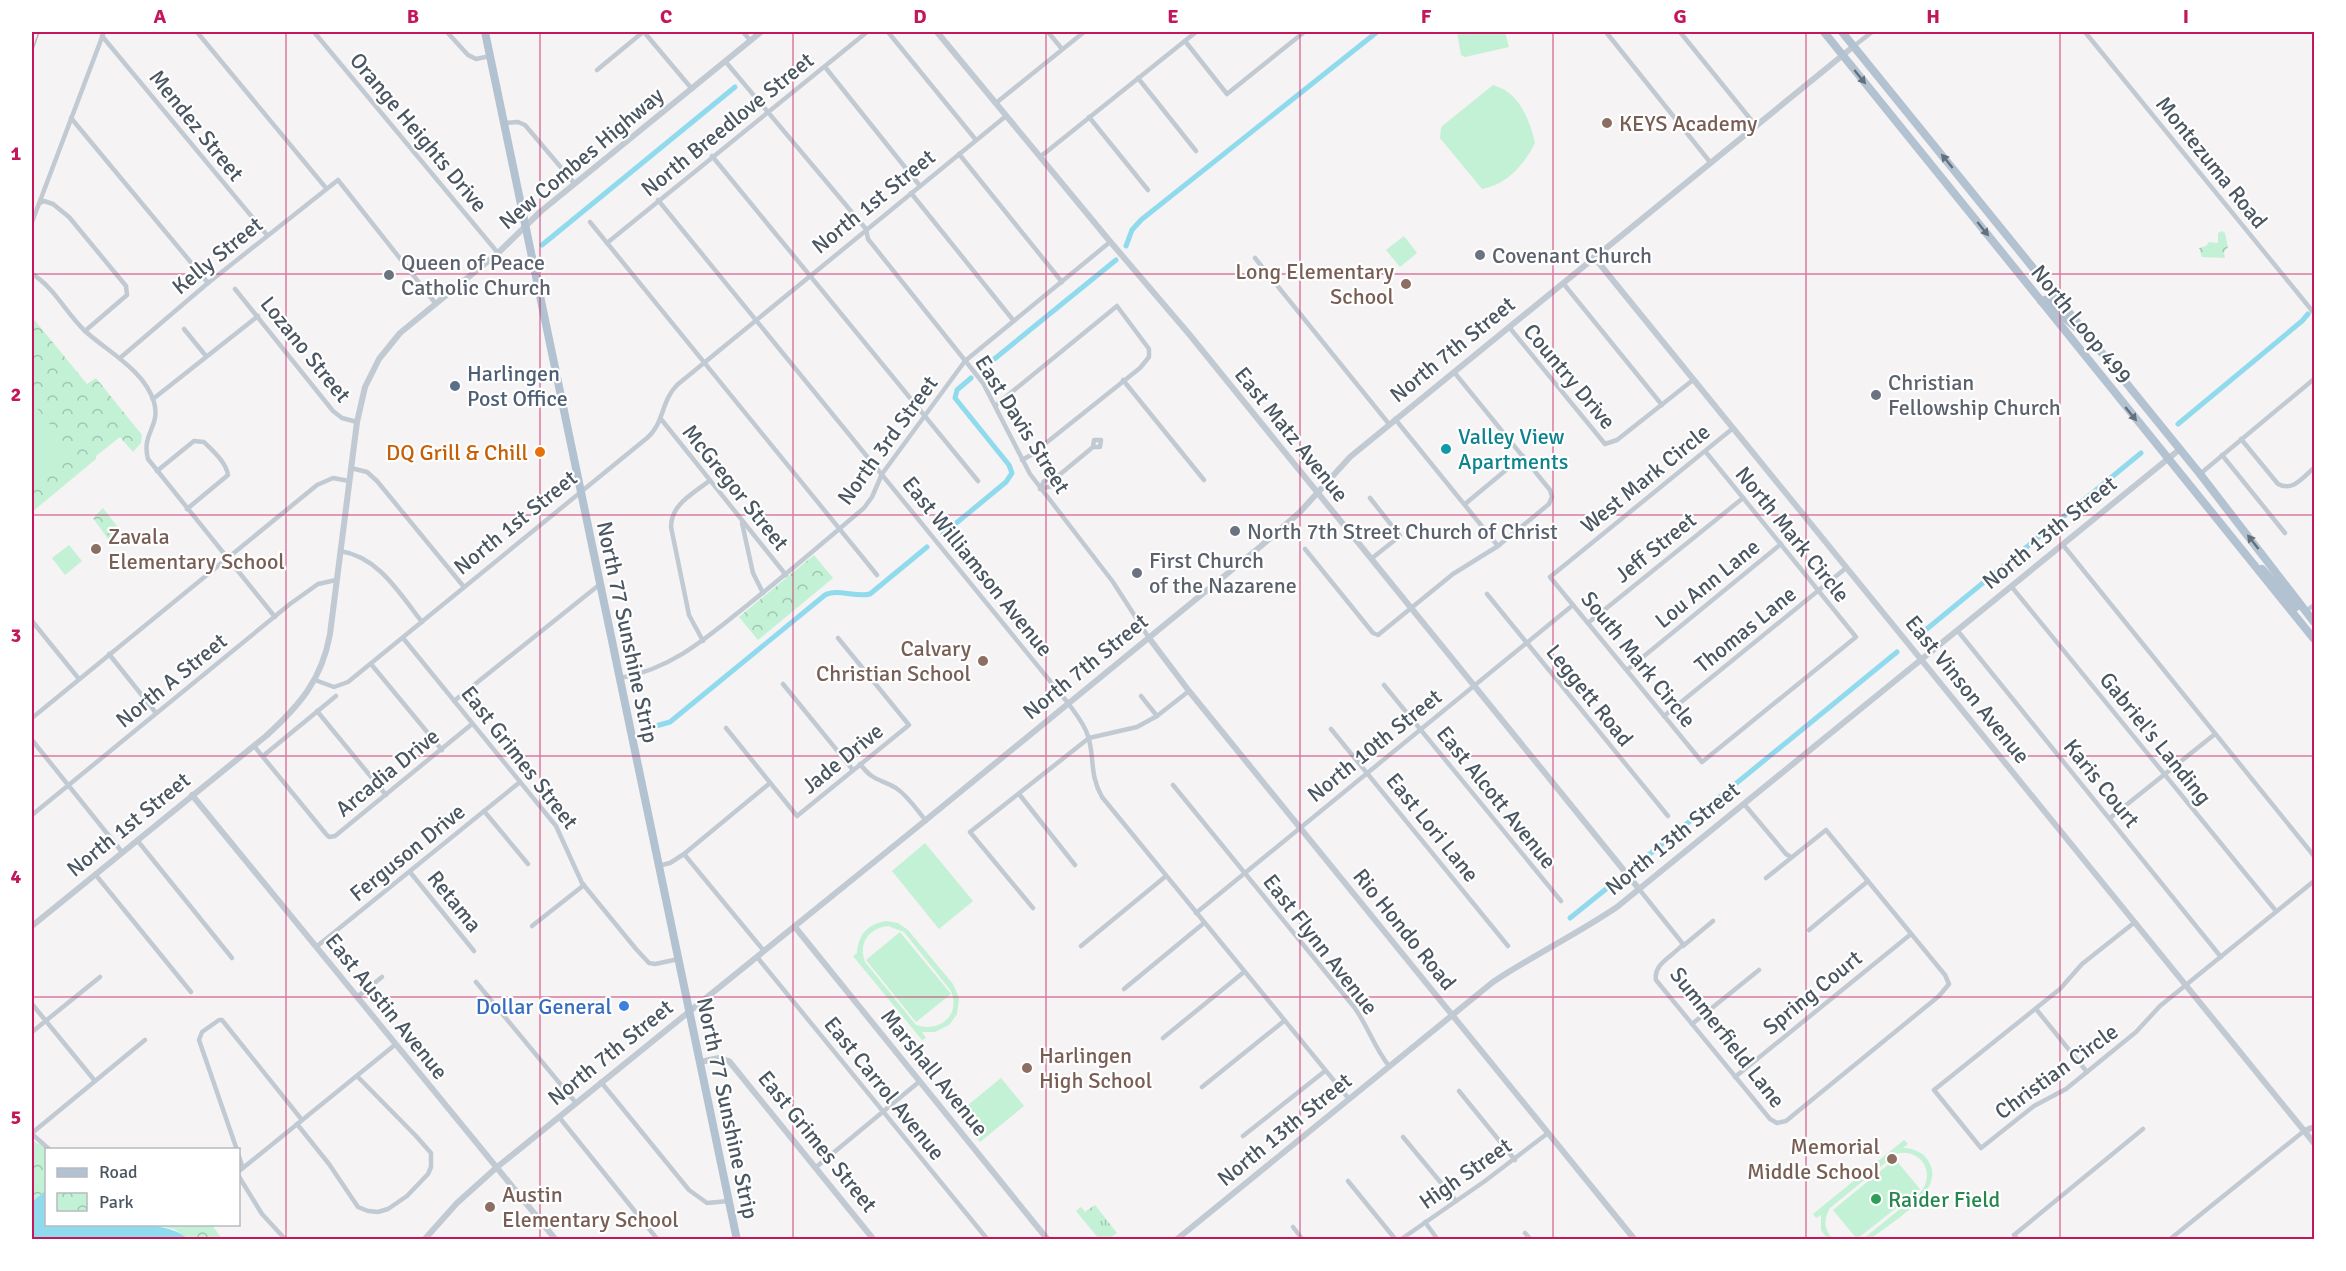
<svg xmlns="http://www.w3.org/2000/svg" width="2346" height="1271" font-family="Signika,sans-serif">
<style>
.grass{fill:url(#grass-tufts)}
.park{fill:url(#park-crowns)}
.garden{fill:#c3f1d5;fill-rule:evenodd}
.water{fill:#90daee}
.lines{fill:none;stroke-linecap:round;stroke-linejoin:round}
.canal{stroke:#90daee;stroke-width:5}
.minor{stroke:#c1cad2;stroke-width:4.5}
.tertiary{stroke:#c1cad2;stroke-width:6}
.primary{stroke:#b3c2d1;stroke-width:8}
.rail{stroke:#b5b8bd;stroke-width:1.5}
.oneway{fill:#64717d}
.grid{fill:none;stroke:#c2185b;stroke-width:1.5;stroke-opacity:0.55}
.education-dot{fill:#8d6e63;stroke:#fff;stroke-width:2}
.worship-dot{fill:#6b7280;stroke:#fff;stroke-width:2}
.service-dot{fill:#5c6f8a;stroke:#fff;stroke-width:2}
.culture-dot{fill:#0f9aa8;stroke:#fff;stroke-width:2}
.food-dot{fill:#e8710a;stroke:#fff;stroke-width:2}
.shop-dot{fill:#3f7fe0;stroke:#fff;stroke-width:2}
.leisure-dot{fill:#2e9e5b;stroke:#fff;stroke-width:2}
.labels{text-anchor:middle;stroke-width:4.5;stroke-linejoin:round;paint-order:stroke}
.education-label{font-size:22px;fill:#785e54;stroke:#fff;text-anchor:start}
.street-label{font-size:22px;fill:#4a5661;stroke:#fff}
.worship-label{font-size:22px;fill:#5b616d;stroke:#fff;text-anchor:start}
.service-label{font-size:22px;fill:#4e5e75;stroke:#fff;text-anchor:start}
.culture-label{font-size:22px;fill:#0d838f;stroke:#fff;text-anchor:start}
.food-label{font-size:22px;fill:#c56008;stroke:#fff;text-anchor:end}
.shop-label{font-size:22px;fill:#366cbe;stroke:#fff;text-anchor:end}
.leisure-label{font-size:22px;fill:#27864d;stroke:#fff;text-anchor:start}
.neatline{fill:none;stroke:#c2185b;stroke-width:2}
.grid-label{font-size:20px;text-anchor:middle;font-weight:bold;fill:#c2185b}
</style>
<defs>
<pattern id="grass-tufts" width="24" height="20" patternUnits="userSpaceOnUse" patternTransform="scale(1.5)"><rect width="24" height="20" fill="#c3f1d5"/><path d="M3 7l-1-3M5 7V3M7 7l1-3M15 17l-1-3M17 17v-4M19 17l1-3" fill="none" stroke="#a0c6b0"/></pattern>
<pattern id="park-crowns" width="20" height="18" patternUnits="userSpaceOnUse" patternTransform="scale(1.5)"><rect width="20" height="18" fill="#c3f1d5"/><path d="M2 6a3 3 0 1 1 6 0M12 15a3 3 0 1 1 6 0" fill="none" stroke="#a0c6b0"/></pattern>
</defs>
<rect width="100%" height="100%" fill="#f5f3f3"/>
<!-- grass -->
<polygon class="grass" points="1095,1205 1117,1233 1109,1239 1099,1239 1076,1211 1081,1207 1085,1212"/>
<!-- park -->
<g class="park">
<polygon points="2222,231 2225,233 2228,247 2224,252 2225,258 2202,257 2199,248 2206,246 2209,242 2218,243 2218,233"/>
<polygon points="32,317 87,384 96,378 142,435 141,443 133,452 120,437 96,456 96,459 32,512"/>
<polygon points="103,508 117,526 112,536 108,539 93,518"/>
<polygon points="814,555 833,578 758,640 739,617"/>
<polygon points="32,1140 47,1149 46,1190 32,1202"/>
<polygon points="152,1225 212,1225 222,1239 188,1239 174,1229"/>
</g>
<!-- garden -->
<g class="garden">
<polygon points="1457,32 1505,32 1509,47 1465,57 1461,55"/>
<path d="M1493,85C1519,92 1530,120 1535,143C1524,165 1507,184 1482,189L1440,138L1441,127Z"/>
<polygon points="1404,236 1417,253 1400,267 1386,250"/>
<polygon points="32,402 69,448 36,475 32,470"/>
<polygon points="69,545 82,561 65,575 52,558"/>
<polygon points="925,843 973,901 939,929 892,871"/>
<path d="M887,921L898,923L908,930L953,984L959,998L957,1014L949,1025L935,1032H922L926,1038L922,1040L853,956L857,953C858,934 869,923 887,921ZM888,926L904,932L951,991C961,1015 940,1033 916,1025L865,962C858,943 869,928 888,926Z"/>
<polygon points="900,932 951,994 916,1022 866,960"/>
<polygon points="1001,1078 1024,1106 980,1142 957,1114"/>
<path d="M1904,1140L1908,1144L1903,1148C1914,1148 1925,1153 1930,1164C1944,1193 1890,1223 1871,1239H1863L1920,1193C1937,1174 1921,1147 1896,1154L1830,1208C1823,1220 1824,1230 1833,1239H1827L1821,1230V1215L1816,1218L1813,1214Z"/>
<polygon points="1895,1159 1920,1189 1857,1239 1833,1210"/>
</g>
<!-- water -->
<path class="water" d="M46,1190V1224C81,1224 165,1216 188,1239H32V1202Z"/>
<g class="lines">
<!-- canal -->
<g class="canal">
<polyline points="542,245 735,87"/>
<polyline points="1126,246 1132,230 1141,220 1377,32"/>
<polyline points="982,369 1116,260"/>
<polyline points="2178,424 2302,321 2308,314"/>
<polyline points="943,534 1006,482 1012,473 1009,465 955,398 957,390 971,378"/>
<polyline points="1917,637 2141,453"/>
<path d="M649,728L670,722L825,595C838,588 856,598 870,594L927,547"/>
<polyline points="1635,866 1897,652"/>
<polyline points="1570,918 1616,881"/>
</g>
<!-- minor -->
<g class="minor">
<polyline points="197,32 326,188"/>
<polyline points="314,32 498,253"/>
<polyline points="447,32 468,55 476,59 490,56"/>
<polyline points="644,32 692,89"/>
<polyline points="743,32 750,40"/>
<polyline points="888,32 976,140"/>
<polyline points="1048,32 1062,49"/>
<polyline points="1606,32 1710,162"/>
<polyline points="1680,32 1756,126"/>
<polyline points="2085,32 2314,313"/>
<polyline points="102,36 267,235"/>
<polyline points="1185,41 1227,94 1303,33 1302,32"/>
<polyline points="1854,46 1872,32"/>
<polyline points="725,61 866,229 868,239 983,383 1030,474 1113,582 1149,638"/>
<polyline points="825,67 920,186"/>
<polyline points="597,70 643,32"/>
<polyline points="1138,78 1196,151"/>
<polyline points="996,103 1084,32"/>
<polyline points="1089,117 1148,190"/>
<polyline points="71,118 208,283"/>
<polyline points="504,123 518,122 525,125 575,184"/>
<polyline points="959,154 1062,282"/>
<polyline points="712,156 978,481"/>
<polyline points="1040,157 1196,32"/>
<polyline points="911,193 1013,320"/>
<path d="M658,200L1068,703C1075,713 1084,723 1088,736C1095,758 1089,774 1102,797L1349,1099"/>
<polyline points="40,203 44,201 53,204 69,217 126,286 127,295 85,331"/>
<polyline points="32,222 104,32"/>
<polyline points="590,222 877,575"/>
<polyline points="607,243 867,32"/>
<polyline points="1255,258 1389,424"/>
<path d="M32,274C54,287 66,313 85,331C108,352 144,370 154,402C161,427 141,433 148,459L275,617"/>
<polyline points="1563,283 1662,405"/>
<polyline points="235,289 333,411 342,418 357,422"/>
<polyline points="1509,327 1605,444 1617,440 1693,380"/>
<polyline points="184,329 206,356"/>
<polyline points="120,358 208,283 338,180 436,304"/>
<polyline points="1123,380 1204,480"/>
<polyline points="153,399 258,316"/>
<polyline points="996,405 1117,306 1149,349 1149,357 1140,368 1031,455 1022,460"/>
<polyline points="661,419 786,575"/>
<polyline points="1395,419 1498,546"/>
<path d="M2241,439L2278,484C2293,492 2303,477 2314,468"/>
<polyline points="1705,451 1856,637 1702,762 1550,577 1732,429"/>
<polyline points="2222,455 2285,533"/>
<polyline points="351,468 367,472 377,481 464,587"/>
<path d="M157,471L194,441L204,442C213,451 226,462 228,475L187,509"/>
<polyline points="2200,474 2314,379"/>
<polyline points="1040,489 1044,481 1058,476 1093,447 1100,447 1101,440 1094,440 1093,447"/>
<polyline points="1040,489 1052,486 1058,476"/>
<polyline points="1370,498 1400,536 1371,559"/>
<polyline points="1465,504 1523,456"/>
<polyline points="742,523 753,573 763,593"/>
<polyline points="2063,545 2314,856"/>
<polyline points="1305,549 1373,633 1378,635 1453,574 1498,546 1549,504 1552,497 1550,490 1454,372"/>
<path d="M340,551C379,557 399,593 422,622"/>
<polyline points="2011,586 2276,911"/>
<polyline points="1487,594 1668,816"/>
<polyline points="2306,611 2314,605"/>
<polyline points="32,621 79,679"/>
<polyline points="1588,623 1743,498"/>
<polyline points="1957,630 2221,957"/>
<polyline points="403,638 556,826 582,883 636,949 649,963 655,964 679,959"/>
<path d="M703,641L689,615L671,527C671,504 693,494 709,481"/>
<polyline points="109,654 156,713"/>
<polyline points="371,664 442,750"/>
<polyline points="1627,670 1781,544"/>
<path d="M620,678C673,669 710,635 750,603C789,572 826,540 864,508L872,497L882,474L965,361L1110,242"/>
<path d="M315,680L334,687L348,682L647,438C664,424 661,401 677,385L1006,116"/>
<polyline points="783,684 853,770"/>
<polyline points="1384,685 1561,901"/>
<polyline points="1141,696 1157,716"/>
<polyline points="454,701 599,585"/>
<polyline points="317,711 386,795"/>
<polyline points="1664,716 1846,568"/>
<polyline points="32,718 317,485 333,478 349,481"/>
<polyline points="726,728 797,816 909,725 838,638"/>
<polyline points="1331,729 1508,946"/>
<polyline points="32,740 122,852"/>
<polyline points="254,746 326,834 329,837 335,836 472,724"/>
<polyline points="263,756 336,696"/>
<path d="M860,764C874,782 879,778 896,788C908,796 917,810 926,821"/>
<path d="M1173,785L1354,1007C1368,1026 1374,1047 1389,1066"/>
<polyline points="1019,794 1075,865"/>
<polyline points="1744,804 1786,854 1791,857"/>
<polyline points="484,811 528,864"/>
<polyline points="32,815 290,604 318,584 336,580"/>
<polyline points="2110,818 2215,734"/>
<polyline points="137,840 232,958"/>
<polyline points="684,854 764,951"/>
<polyline points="658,866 670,863 684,854 770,783"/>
<polyline points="410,872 474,951"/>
<polyline points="95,874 191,992"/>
<path d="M1639,889L1683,944C1674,956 1653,963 1656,980L1761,1108L1770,1119L1777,1123L1786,1121L1939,996L1949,984L1945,975L1826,830L1766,878"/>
<polyline points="1033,908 970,832 1089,738 1137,727 1157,716 1189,691"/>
<polyline points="1196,913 1573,605"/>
<polyline points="2135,922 2082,964 2060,989 1934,1090 1981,1148 2034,1106 2066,1089 2136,1032 2160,1006 2314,881"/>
<polyline points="532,926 584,885"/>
<polyline points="1809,930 1868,881"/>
<polyline points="1081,946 1166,876"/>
<polyline points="1683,946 1713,921"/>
<polyline points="316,947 520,782"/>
<polyline points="757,957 988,1240"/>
<polyline points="476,982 576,1103"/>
<polyline points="1124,989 1204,923"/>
<polyline points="357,997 382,977"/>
<polyline points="32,1004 95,1081"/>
<polyline points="2036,1009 2087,1072"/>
<polyline points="1692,1024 1759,970"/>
<polyline points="32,1032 100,977"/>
<polyline points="1163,1038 1244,972"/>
<polyline points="1735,1077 1911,934"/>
<polyline points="601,1082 689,1190 707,1203 729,1201"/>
<polyline points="1202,1087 1284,1021"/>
<polyline points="1459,1091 1515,1160"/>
<polyline points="559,1117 658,1240"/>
<polyline points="297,1124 329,1164 358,1207 368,1211 378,1212 388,1209 407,1196 428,1174 431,1167 431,1153 416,1136 357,1076"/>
<polyline points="32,1133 145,1040"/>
<polyline points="32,1134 50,1150"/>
<polyline points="1243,1136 1325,1071"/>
<polyline points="1403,1137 1456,1201"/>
<polyline points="237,1150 199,1040 202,1032 219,1020 222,1020 302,1120"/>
<polyline points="238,1154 243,1168"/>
<polyline points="815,1168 920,1081"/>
<polyline points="238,1172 396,1044"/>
<polyline points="238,1175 262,1214 286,1240"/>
<polyline points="1348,1181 1396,1240"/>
<polyline points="1425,1222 1438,1240"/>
<polyline points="1293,1227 1303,1240"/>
<polyline points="1525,1233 1531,1240"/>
<polyline points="1400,1240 1485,1181 1548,1133"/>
<polyline points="2018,1240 2014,1235 2143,1129"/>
<polyline points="2169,1240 2304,1131"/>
</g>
<!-- tertiary -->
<g class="tertiary">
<polyline points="937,32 1108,239 1189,334 1639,889"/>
<polyline points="1594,257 2314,1143"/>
<polyline points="1149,638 1189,691 1635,1240"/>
<polyline points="192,795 556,1240"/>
<path d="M32,926L266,736C299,706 322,680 330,634L357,422L365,387L379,359L400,333L498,253L540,212L761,32"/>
<polyline points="795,927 1048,1240"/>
<polyline points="700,1062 719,1058 729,1061 874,1240"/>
<polyline points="2304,1131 2314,1127"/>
<polyline points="424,1240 457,1203 496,1168 921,824 1261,546 1300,512 1350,457 1854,46"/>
<path d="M1176,1240L1493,982C1534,955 1577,934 1617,907L2180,449"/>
</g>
<!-- primary -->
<g class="primary">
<polyline points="485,32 737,1240"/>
<polyline points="1824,32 2314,639"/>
<polyline points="1842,32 2200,474 2314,622"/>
<polyline points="2041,301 2049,299 2062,316 2084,334"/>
<polyline points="2262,569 2296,607"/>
</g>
<!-- rail -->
<polyline class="rail" points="32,52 39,32"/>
</g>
<!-- one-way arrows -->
<defs><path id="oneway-solid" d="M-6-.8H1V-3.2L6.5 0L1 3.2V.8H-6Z" transform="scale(1.5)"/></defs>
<g class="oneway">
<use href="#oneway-solid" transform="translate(1860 77) rotate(51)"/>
<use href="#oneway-solid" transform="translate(1947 161) rotate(-129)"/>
<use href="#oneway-solid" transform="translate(1983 229) rotate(51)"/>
<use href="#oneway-solid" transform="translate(2131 414) rotate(51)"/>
<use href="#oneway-solid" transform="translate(2253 542) rotate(-128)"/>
</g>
<!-- grid -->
<path class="grid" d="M286,32V1240M540,32V1240M793,32V1240M1046,32V1240M1300,32V1240M1553,32V1240M1806,32V1240M2060,32V1240M32,274H2314M32,515H2314M32,756H2314M32,997H2314"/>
<!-- markers -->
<g class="education-dot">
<circle cx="1607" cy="123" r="6"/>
<circle cx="1406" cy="284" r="6"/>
<circle cx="96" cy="549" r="6"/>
<circle cx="983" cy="661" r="6"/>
<circle cx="1027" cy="1068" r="6"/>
<circle cx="1892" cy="1159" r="6"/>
<circle cx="490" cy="1207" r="6"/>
</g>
<g class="worship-dot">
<circle cx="1480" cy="255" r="6"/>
<circle cx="389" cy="275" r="6"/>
<circle cx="1876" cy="395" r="6"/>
<circle cx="1235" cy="531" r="6"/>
<circle cx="1137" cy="573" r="6"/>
</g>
<circle class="service-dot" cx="455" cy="386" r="6"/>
<circle class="culture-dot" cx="1446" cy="449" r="6"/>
<circle class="food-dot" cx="540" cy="452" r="6"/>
<circle class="shop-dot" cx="624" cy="1006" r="6"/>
<circle class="leisure-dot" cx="1876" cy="1199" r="6"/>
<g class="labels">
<!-- education labels -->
<g class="education-label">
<text x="1619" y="131">KEYS Academy</text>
<text x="1394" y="279" text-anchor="end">Long Elementary<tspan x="1394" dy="25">School</tspan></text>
<text x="108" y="544">Zavala<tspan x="108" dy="25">Elementary School</tspan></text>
<text x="971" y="656" text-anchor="end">Calvary<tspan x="971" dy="25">Christian School</tspan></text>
<text x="1039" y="1063">Harlingen<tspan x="1039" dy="25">High School</tspan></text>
<text x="1880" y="1154" text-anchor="end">Memorial<tspan x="1880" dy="25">Middle School</tspan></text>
<text x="502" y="1202">Austin<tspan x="502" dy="25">Elementary School</tspan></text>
</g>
<!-- street labels -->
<g class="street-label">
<text transform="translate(727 124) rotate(-39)" y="8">North Breedlove Street</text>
<text transform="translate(197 125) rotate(51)" y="8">Mendez Street</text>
<text transform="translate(419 132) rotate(50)" y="8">Orange Heights Drive</text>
<text transform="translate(581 158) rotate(-40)" y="8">New Combes Highway</text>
<text transform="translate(2212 162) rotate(51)" y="8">Montezuma Road</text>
<text transform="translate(873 201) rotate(-39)" y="8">North 1st Street</text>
<text transform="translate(217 255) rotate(-39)" y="8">Kelly Street</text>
<text transform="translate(2082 324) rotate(51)" y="8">North Loop 499</text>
<text transform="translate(306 349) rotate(51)" y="8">Lozano Street</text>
<text transform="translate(1452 349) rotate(-39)" y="8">North 7th Street</text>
<text transform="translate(1570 376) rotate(50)" y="8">Country Drive</text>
<text transform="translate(1023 424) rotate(58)" y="8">East Davis Street</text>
<text transform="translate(1292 434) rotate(51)" y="8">East Matz Avenue</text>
<text transform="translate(887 440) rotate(-54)" y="8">North 3rd Street</text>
<text transform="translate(1645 478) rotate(-39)" y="8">West Mark Circle</text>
<text transform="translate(736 487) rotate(51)" y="8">McGregor Street</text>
<text transform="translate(515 522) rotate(-39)" y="8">North 1st Street</text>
<text transform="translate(2049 532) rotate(-39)" y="8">North 13th Street</text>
<text transform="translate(1793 534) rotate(51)" y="8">North Mark Circle</text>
<text transform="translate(1655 547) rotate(-39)" y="8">Jeff Street</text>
<text transform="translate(978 566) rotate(51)" y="8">East Williamson Avenue</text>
<text transform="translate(1707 583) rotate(-39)" y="8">Lou Ann Lane</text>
<text transform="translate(1745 629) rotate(-39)" y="8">Thomas Lane</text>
<text transform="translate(628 632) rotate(78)" y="8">North 77 Sunshine Strip</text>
<text transform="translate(1639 659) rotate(51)" y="8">South Mark Circle</text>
<text transform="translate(1085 666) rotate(-39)" y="8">North 7th Street</text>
<text transform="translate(171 680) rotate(-39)" y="8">North A Street</text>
<text transform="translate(1968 689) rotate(51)" y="8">East Vinson Avenue</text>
<text transform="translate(1590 695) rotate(51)" y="8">Leggett Road</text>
<text transform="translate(2156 738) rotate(51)" y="8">Gabriel's Landing</text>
<text transform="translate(1374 745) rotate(-39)" y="8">North 10th Street</text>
<text transform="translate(520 757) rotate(52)" y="8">East Grimes Street</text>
<text transform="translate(842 758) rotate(-39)" y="8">Jade Drive</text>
<text transform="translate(387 772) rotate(-39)" y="8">Arcadia Drive</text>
<text transform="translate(2102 783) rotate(51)" y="8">Karis Court</text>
<text transform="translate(1497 797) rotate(51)" y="8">East Alcott Avenue</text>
<text transform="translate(128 824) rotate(-39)" y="8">North 1st Street</text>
<text transform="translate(1433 827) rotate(51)" y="8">East Lori Lane</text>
<text transform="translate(1672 838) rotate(-39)" y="8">North 13th Street</text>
<text transform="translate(407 852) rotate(-39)" y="8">Ferguson Drive</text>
<text transform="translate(455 901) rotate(51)" y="8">Retama</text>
<text transform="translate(1405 929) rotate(51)" y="8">Rio Hondo Road</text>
<text transform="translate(1321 944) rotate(52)" y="8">East Flynn Avenue</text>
<text transform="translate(1812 992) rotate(-39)" y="8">Spring Court</text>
<text transform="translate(387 1006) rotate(51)" y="8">East Austin Avenue</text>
<text transform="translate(1728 1037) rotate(52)" y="8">Summerfield Lane</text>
<text transform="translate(610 1052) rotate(-39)" y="8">North 7th Street</text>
<text transform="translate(2056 1071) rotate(-36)" y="8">Christian Circle</text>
<text transform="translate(935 1072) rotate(51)" y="8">Marshall Avenue</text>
<text transform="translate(885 1088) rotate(51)" y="8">East Carrol Avenue</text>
<text transform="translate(728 1108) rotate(78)" y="8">North 77 Sunshine Strip</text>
<text transform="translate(1284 1129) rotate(-39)" y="8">North 13th Street</text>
<text transform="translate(818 1141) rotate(51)" y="8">East Grimes Street</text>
<text transform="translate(1465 1173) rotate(-35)" y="8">High Street</text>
</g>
<!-- worship labels -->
<g class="worship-label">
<text x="1492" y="263">Covenant Church</text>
<text x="401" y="270">Queen of Peace<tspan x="401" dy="25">Catholic Church</tspan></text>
<text x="1888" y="390">Christian<tspan x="1888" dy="25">Fellowship Church</tspan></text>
<text x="1247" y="539">North 7th Street Church of Christ</text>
<text x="1149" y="568">First Church<tspan x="1149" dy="25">of the Nazarene</tspan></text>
</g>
<!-- service labels -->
<g class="service-label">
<text x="467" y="381">Harlingen<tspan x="467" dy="25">Post Office</tspan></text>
</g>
<!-- culture labels -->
<g class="culture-label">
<text x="1458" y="444">Valley View<tspan x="1458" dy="25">Apartments</tspan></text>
</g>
<!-- food labels -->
<g class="food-label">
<text x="528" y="460">DQ Grill &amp; Chill</text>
</g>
<!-- shop labels -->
<g class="shop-label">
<text x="612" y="1014">Dollar General</text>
</g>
<!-- leisure labels -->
<g class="leisure-label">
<text x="1888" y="1207">Raider Field</text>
</g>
</g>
<!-- border -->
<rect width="2346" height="1271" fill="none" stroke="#ffffff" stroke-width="66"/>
<!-- legend -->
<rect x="45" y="1148" width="195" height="78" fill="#ffffff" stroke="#b7bbc0" stroke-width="1.5"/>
<rect x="57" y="1168" width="30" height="9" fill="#b3c2d1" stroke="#b7bbc0" stroke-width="1.5"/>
<text x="99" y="1178" font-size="18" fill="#4a5661">Road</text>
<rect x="57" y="1193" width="30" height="18" fill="url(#park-crowns)" stroke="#b7bbc0" stroke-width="1.5"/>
<text x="99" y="1208" font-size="18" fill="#4a5661">Park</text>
<rect x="33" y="33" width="2280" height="1205" class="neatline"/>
<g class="grid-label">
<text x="160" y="23">A</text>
<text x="413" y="23">B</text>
<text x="666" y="23">C</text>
<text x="920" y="23">D</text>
<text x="1173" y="23">E</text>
<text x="1426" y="23">F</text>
<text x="1680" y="23">G</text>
<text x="1933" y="23">H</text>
<text x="2186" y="23">I</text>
<text x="16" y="160">1</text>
<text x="16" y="401">2</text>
<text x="16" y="642">3</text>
<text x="16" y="883">4</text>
<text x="16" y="1124">5</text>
</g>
</svg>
